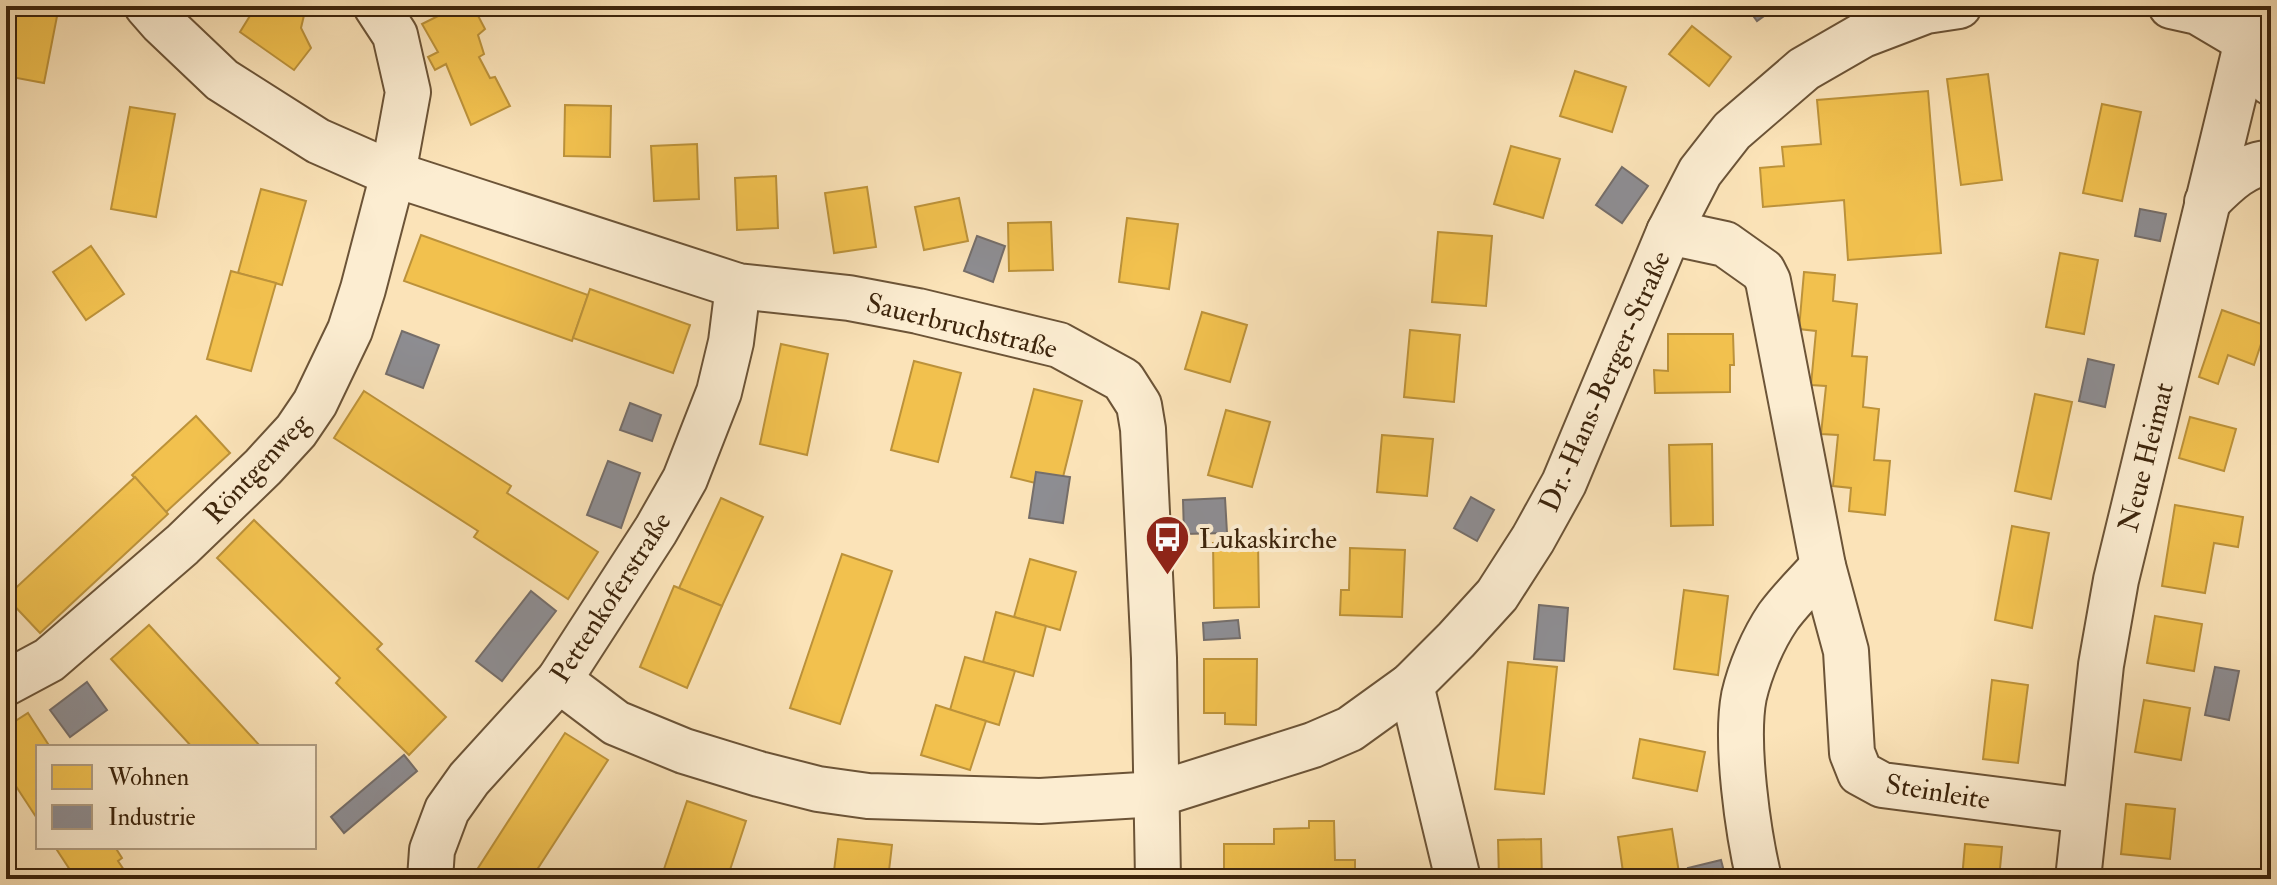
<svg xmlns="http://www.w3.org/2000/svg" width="2277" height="885" font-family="'IM FELL Double Pica',serif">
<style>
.homes{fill:#f2c14e;stroke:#bc923a;stroke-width:2}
.industry{fill:#8d8d92;stroke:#756e6a;stroke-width:2}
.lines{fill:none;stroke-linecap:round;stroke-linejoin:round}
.minor-casing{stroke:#6c5437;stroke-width:48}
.minor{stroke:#fcedd1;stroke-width:44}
.labels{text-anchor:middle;stroke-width:8;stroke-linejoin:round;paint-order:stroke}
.street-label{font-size:28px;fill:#3d250c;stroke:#fcedd1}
.poi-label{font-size:28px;fill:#3d250c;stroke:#fcedd1;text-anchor:start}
</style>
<rect width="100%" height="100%" fill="#fbe3b8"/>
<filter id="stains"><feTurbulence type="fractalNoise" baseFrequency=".0025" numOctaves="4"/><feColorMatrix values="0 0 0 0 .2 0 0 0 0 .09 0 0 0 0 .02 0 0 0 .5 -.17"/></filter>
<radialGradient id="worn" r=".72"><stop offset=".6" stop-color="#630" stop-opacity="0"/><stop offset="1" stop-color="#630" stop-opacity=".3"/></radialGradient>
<!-- homes -->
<g class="homes">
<polygon points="11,6 59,6 44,83 6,76 6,29"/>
<polygon points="256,6 299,6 305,11 301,28 311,48 294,70 240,32"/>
<polygon points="458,6 473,6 485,29 478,35 484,54 479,57 490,78 495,77 510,106 471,125 446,64 435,70 428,57 438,52 422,24"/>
<polygon points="1692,26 1731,57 1709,86 1669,54"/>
<polygon points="1575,71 1626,87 1612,132 1560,116"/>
<polygon points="1988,74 2002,180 1961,185 1947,79"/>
<polygon points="1928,91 1941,253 1848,260 1844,200 1763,207 1760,168 1784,166 1782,147 1821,144 1817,100"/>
<polygon points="2102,104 2141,112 2122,201 2083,193"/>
<polygon points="565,105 611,106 610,157 564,156"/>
<polygon points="130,107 175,114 156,217 111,209"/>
<polygon points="697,144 699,199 654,201 651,146"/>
<polygon points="1511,146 1560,159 1543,218 1494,204"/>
<polygon points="776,176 778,228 737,230 735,178"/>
<polygon points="867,187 876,247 834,253 825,193"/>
<polygon points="261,189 306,201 282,285 238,273"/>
<polygon points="959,198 968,241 924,250 915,207"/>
<polygon points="1127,218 1178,224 1169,289 1119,282"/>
<polygon points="1051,222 1053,270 1009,271 1008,223"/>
<polygon points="1438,232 1492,236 1486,306 1432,302"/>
<polygon points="421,235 588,295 572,341 404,281"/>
<polygon points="91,246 124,294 86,320 53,272"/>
<polygon points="2060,253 2098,260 2084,334 2046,327"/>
<polygon points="231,271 276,283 251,371 207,359"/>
<polygon points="1804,272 1835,275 1833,301 1857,304 1852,356 1867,357 1863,407 1879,409 1874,460 1890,461 1885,515 1849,511 1851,488 1833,486 1838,435 1821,434 1826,386 1811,385 1816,331 1799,329"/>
<polygon points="590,289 690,325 673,373 573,338"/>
<polygon points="2222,310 2267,326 2254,365 2228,355 2218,384 2199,377"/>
<polygon points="1202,312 1247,325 1230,382 1185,369"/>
<polygon points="1410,330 1460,335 1454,402 1404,397"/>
<polygon points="1668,334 1733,334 1734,365 1730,365 1730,392 1655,393 1654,370 1668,371"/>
<polygon points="781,344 828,354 807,455 760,444"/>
<polygon points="914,361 961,373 938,462 891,450"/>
<polygon points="1034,389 1082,401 1060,489 1011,477"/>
<polygon points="364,391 511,486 507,493 598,552 568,599 474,537 478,531 334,438"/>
<polygon points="2035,394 2072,402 2051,499 2015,491"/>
<polygon points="1226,410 1270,422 1252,487 1208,475"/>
<polygon points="196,416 230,453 166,512 132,475"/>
<polygon points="2190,417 2236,429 2224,471 2179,458"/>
<polygon points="1382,435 1433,439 1427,496 1377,492"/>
<polygon points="1712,444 1713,525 1671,526 1669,445"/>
<polygon points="135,477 168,514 40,633 6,597"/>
<polygon points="721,498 763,517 722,606 679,588"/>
<polygon points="2175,505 2243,517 2238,547 2214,543 2205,593 2162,586"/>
<polygon points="254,520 382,644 377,649 446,717 409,755 336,683 340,678 217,558"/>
<polygon points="2012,526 2049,533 2032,628 1995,620"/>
<polygon points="1258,542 1259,607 1214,608 1213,543"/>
<polygon points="1350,548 1405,550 1402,617 1340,615 1341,590 1349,590"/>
<polygon points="842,554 892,571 840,724 790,708"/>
<polygon points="1030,559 1076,572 1060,630 1014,617"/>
<polygon points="674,586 722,606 687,688 640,667"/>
<polygon points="1684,590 1728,596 1718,675 1674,669"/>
<polygon points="996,612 1046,626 1033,676 983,662"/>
<polygon points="2155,616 2202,624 2194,671 2147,663"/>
<polygon points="149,625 261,747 192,747 111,659"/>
<polygon points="965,657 1015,671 999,725 950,710"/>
<polygon points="1204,659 1257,659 1256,725 1225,724 1225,713 1204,713"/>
<polygon points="1508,662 1557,667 1544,794 1495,789"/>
<polygon points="1992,680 2028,685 2018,763 1983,759"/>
<polygon points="2144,700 2190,708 2181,760 2135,752"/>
<polygon points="936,705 986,721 970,770 921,755"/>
<polygon points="28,713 50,747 38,747 38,820 6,771 6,727"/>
<polygon points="565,733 608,760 531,879 471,879"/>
<polygon points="1640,739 1705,752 1697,791 1633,778"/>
<polygon points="687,801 746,821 727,879 675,879 662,875"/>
<polygon points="2126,804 2175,809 2170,859 2121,854"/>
<polygon points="1309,821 1334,821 1335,860 1355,860 1355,879 1224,879 1224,844 1274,844 1274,829 1309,828"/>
<polygon points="1672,829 1680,879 1624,879 1618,837"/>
<polygon points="838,839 892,845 888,879 833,879"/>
<polygon points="1541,839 1542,879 1499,879 1498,840"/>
<polygon points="1965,844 2002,847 1999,879 1962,879"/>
<polygon points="55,847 115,847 122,858 118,861 130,879 76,879"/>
</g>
<!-- industry -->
<g class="industry">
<polygon points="1746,6 1767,6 1771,11 1757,21"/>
<polygon points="1622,167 1648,186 1622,223 1596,205"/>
<polygon points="2140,209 2166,214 2160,241 2135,236"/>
<polygon points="977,236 1005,246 993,282 964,271"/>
<polygon points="402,331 439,345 423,388 386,374"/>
<polygon points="2088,359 2114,365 2105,407 2079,401"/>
<polygon points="2267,389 2271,390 2271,441 2262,440"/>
<polygon points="630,403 661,415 652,441 620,430"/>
<polygon points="608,461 640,473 621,528 587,515"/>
<polygon points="1036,472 1070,477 1063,523 1029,518"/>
<polygon points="1471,497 1494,510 1477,541 1454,528"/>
<polygon points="1225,498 1227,533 1184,534 1183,500"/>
<polygon points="531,591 556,611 502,681 476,661"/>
<polygon points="1539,605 1568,608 1564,661 1534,659"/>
<polygon points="1238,620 1240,638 1204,640 1203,623"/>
<polygon points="2215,667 2239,671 2229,720 2205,715"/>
<polygon points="87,682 107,710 70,737 50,710"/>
<polygon points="404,755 417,771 344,833 331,817"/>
<polygon points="1721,860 1726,879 1691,879 1688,868"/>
</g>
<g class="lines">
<defs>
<g id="minor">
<polyline points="147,6 161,22 222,80 318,141 393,174 738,286 849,298 918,311 1059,345 1123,380 1139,405 1143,429 1154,658 1158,879"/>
<polyline points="2171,6 2198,12 2247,41 2271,83"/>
<path d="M2207,202C2224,185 2246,162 2271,163"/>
<polyline points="1669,232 1725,244 1763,271 1768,281 1823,566 1846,651 1852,753 1860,773 1882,785 2085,811"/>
<polyline points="559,680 616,723 684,751 759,774 818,789 868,796 1040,801 1158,794 1313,745 1350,729 1411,685 1456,640 1497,595 1533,539 1564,483 1669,232 1700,172 1732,131 1804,69 1863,35 1926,11 1959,6"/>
<polyline points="6,683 49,660 182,545 263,467 296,431 315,403 350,330 363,289 393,174 408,92 395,35 376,6"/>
<polyline points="1411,685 1458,879"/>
<polyline points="430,879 432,850 447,810 469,779 559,680 656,530 685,479 719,392 731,342 738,286"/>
<path d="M1759,879C1748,833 1735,742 1744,696C1750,670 1763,639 1778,617C1791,599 1808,583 1823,566"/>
<polyline points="2078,879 2101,665 2116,580 2247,41 2252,6"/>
</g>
</defs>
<!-- minor casing -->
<use href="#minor" class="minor-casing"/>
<!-- minor -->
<use href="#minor" class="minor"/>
</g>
<!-- icons -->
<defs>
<symbol id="bus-pin" viewBox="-11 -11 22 30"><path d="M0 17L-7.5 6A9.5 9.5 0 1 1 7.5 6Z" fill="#8f2418" stroke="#fcedd1"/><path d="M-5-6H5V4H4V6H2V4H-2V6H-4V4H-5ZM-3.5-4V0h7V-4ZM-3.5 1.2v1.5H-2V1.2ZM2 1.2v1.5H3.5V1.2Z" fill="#fff"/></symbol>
</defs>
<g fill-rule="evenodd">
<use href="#bus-pin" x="1142" y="512" width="51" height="69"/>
</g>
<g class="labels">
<!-- street labels -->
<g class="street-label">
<text transform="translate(962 325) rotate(14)" y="10">Sauerbruchstraße</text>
<text transform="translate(1604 381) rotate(-66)" y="10">Dr.-Hans-Berger-Straße</text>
<text transform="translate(2145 457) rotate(-76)" y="10">Neue Heimat</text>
<text transform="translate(256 468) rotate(-47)" y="10">Röntgenweg</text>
<text transform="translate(610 597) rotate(-57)" y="10">Pettenkoferstraße</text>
<text transform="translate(1938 791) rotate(9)" y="10">Steinleite</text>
</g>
<!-- poi labels -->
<g class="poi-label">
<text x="1199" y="548">Lukaskirche</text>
</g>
</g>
<!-- margin -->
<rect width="2277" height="885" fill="none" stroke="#fbe3b8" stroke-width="32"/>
<rect x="8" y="8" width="2261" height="869" fill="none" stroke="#3d250c" stroke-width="4"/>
<rect x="16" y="16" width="2245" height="853" fill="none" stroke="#3d250c" stroke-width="2"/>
<!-- legend -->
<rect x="36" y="745" width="280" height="104" fill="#fcedd1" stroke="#b09d82" stroke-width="2"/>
<rect x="52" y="765" width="40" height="24" fill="#f2c14e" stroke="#b09d82" stroke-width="2"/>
<text x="108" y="785" font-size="24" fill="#3d250c">Wohnen</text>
<rect x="52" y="805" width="40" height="24" fill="#8d8d92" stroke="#b09d82" stroke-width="2"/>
<text x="108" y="825" font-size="24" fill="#3d250c">Industrie</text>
<rect width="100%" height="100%" filter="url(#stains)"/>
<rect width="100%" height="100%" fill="url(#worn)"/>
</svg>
